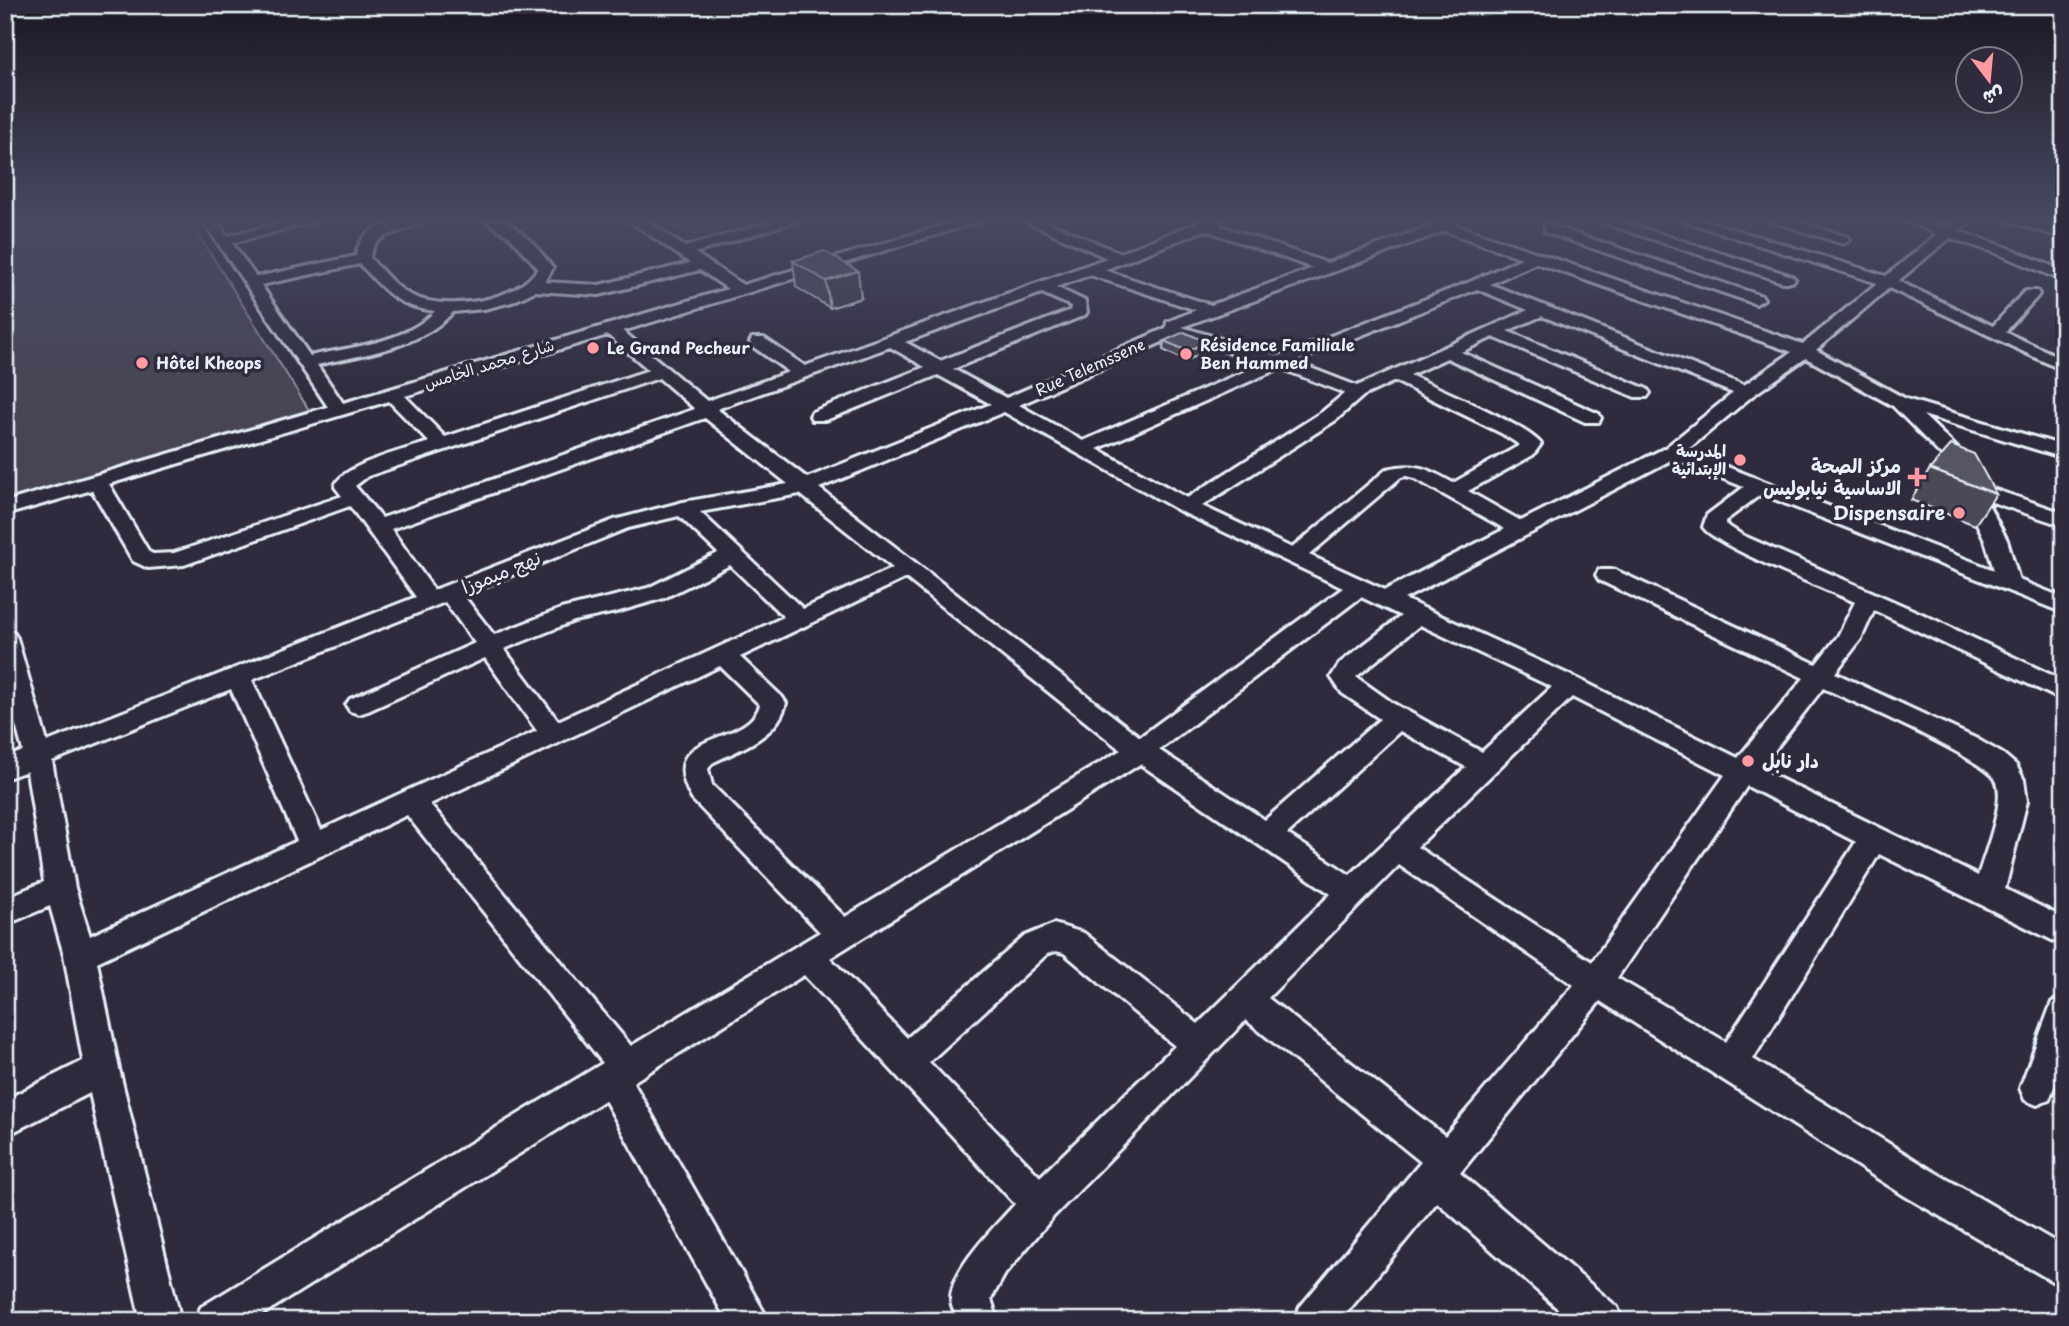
<svg xmlns="http://www.w3.org/2000/svg" width="2069" height="1326" font-family="'Playpen Sans','Playpen Sans Arabic',sans-serif">
<style>
.green{fill:#464455;stroke:#979aa6;stroke-width:2}
.lines{fill:none;stroke-linecap:round;stroke-linejoin:round}
.street-casing{stroke:#e8f1f8;stroke-width:6}
.street{fill:#2f2a3d;fill-rule:evenodd}
.wall{fill:#4b4957;stroke:#e8f1f8;stroke-width:2}
.shaded-wall{fill:#3d3c47;stroke:#e8f1f8;stroke-width:2}
.building{fill:#575565;stroke:#e8f1f8;stroke-width:2}
.poi-dot{fill:#ff9aa2;stroke:#2f2a3d;stroke-width:2.5}
.labels{text-anchor:middle;stroke-width:7;stroke-linejoin:round;paint-order:stroke}
.far-poi-label{font-size:16px;font-weight:bold;fill:#e8f1f8;stroke:#2f2a3d;text-anchor:start}
.far-street-label{font-size:16px;fill:#e8f1f8;stroke:#2f2a3d}
.poi-label{font-size:19px;font-weight:bold;fill:#e8f1f8;stroke:#2f2a3d;text-anchor:end}
.street-label{font-size:19px;fill:#e8f1f8;stroke:#2f2a3d}
</style>
<rect width="100%" height="100%" fill="#2f2a3d"/>
<filter id="ink" filterUnits="userSpaceOnUse"><feTurbulence type="fractalNoise" baseFrequency=".0143" numOctaves="2"/><feDisplacementMap in="SourceGraphic" scale="14" xChannelSelector="R" yChannelSelector="G"/><feConvolveMatrix kernelMatrix="1 2 1 2 8 2 1 2 1" color-interpolation-filters="sRGB"/></filter>
<g filter="url(#ink)">
<!-- green -->
<g class="green">
<polygon points="5,221 190,221 309,410 5,500"/>
<path d="M660,221H748C713,231 693,243 660,221Z"/>
</g>
<g class="lines">
<defs>
<g id="street">
<path d="M203,221H217L227,236L290,221H317L232,243L256,277L356,256C360,224 396,221 422,221C404,235 374,229 370,258C384,272 397,290 415,297C448,311 519,301 538,268L510,237L486,221H505L513,226L534,244L553,268L545,282L599,285L690,263L630,221H647L685,247L773,221H797L695,253L743,285L958,221H981L623,331L707,401L789,372L752,346L750,342L752,338H764L805,366L1107,258L1025,221H1045L1120,253L1201,221H1222L1218,225L1327,263L1431,226L1423,221H1455L1456,225L1803,344L1877,283L1684,221H1707L1886,276L1937,234L1906,221H1928L1946,227L1955,221H1973L1958,231L2006,247L2064,271V281L1996,253L1950,238L1898,281L1993,326L2025,291H2037L2039,294L2037,297L2005,332L2064,359V371L1889,288L1816,350L1906,399L2064,446V458L1923,415L1961,452L1978,484L2064,513V526L1986,500L2007,540L2019,580L2064,598V613L1761,494L1725,521V524L1742,535L1922,614L2064,681V701L1874,610L1861,639L1835,673L1977,739L2003,754L2016,765L2024,780L2027,801L2005,889L2064,918V946L1879,854L1753,1059L1931,1170L2064,1247V1288L1905,1196L1600,1001L1460,1173L1617,1307L1623,1321H1572L1437,1202L1340,1321H1294L1300,1307L1421,1162L1246,1020L1053,1217L1005,1274L991,1299L998,1321H958C956,1314 951,1306 951,1300C950,1269 996,1226 1015,1204L804,975L633,1082L769,1321H727L605,1100L252,1321H195L201,1307L603,1063L407,815L97,962L119,1069L181,1321H141L90,1093L5,1136V1100L83,1061L64,955L50,906L5,925V898L44,882L27,771L5,779V758L23,751L5,684V630L13,632L17,638L47,742L416,597L350,506L184,565L148,568L133,561L92,490L5,515V502L328,407ZM1205,230L1313,268L1211,305L1104,270ZM1445,231L1522,258L1472,281L1279,356L1182,327ZM1536,263L1792,352L1744,385L1490,284ZM360,264C385,291 397,307 435,311C406,343 350,347 310,356L261,285ZM700,270L728,289L343,403L317,365C363,354 419,349 453,312L484,309L512,302L535,291L599,295ZM1090,275L1196,310L1167,322L1166,328L1006,398L953,369L1085,315L1087,312L1085,301L1056,287ZM1477,289L1528,310L1357,386L1295,362ZM1042,293L1071,306V310L940,361L905,342ZM1542,316L1733,393L1665,448L1521,521L1468,491L1533,455L1541,444C1525,424 1437,388 1410,375L1447,358L1585,422H1599L1601,418L1599,414L1461,352L1493,337L1635,397H1647L1650,393L1647,389L1507,331ZM608,335L649,370L445,437L405,396ZM1176,336L1264,363L1083,441L1019,405ZM890,347L925,367L812,412L810,416L812,420H826L938,375L991,404L807,478L717,409ZM1806,358L1893,406L1945,459L1985,540L1994,570L1686,451L1752,396ZM1280,368L1345,393L1322,412L1187,498L1097,449ZM659,378L695,409L382,518L355,486L368,476ZM1395,381L1501,433L1520,445L1453,483C1428,469 1416,462 1387,469L1292,548L1202,506L1336,420L1363,396ZM389,401L429,442C409,449 339,465 335,487L342,496L174,553L153,554L149,552L109,484ZM1004,412L1180,511L1343,588L1140,737L819,488ZM705,418L788,484L683,502L614,520L434,590L391,529ZM1673,459L1744,487L1707,515L1703,527C1717,547 1826,589 1855,602L1838,636L1816,664L1615,570H1599L1596,575L1599,580L1804,678L1738,758L1578,679L1404,599ZM1406,476L1414,478L1505,529L1385,590L1309,555L1401,477ZM800,494L893,568L803,609L700,512ZM679,516L718,553L648,588L561,609L494,635L463,595L628,528ZM730,565L784,617L558,721L504,649L574,621L616,612L664,598ZM906,578L1121,750L845,917L712,785L708,769L712,763C740,749 778,737 786,703L782,697L740,657ZM1361,597L1401,616L1340,663L1331,677L1342,693L1380,719L1265,820L1159,750ZM445,602L475,643L350,699L346,705L350,711L359,714L368,711L485,658L537,731L321,830L252,680ZM1420,625L1552,687L1482,752L1394,704L1356,677ZM720,666L760,705C747,749 653,728 692,799L820,932L631,1046L430,804ZM1823,688C1852,701 1989,760 1997,782C2005,804 1985,853 1978,876L1760,769ZM231,689L297,841L90,936L75,888L52,761ZM1572,697L1725,775L1592,962L1417,847ZM1400,731L1466,767L1350,875L1287,834ZM1140,764L1331,894L1198,1024L1084,933L1054,924L1025,936L907,1038L830,958ZM1747,786L1856,842L1726,1042L1617,978ZM1399,865L1574,985L1445,1136L1268,998ZM1056,951L1064,953L1175,1046L1040,1177L929,1062L1047,954Z"/>
<polygon points="1597,221 1620,221 1792,276 1795,279 1792,282 1782,282"/>
<polygon points="1771,221 1795,221 1848,237 1850,240 1843,244"/>
<polygon points="2008,221 2033,221 2064,230 2064,238"/>
<polygon points="1550,225 1762,296 1764,299 1756,304 1750,302 1545,232 1545,226"/>
<polygon points="2064,997 2064,1061 2049,1100 2037,1105 2025,1100 2020,1088 2052,1002"/>
</g>
</defs>
<!-- street casing -->
<use href="#street" class="street-casing"/>
<!-- street -->
<use href="#street" class="street"/>
</g>
<!-- wall -->
<g class="wall">
<polygon points="793,261 861,298 830,308 796,287"/>
<polygon points="1164,341 1207,342 1206,351 1186,361 1163,350"/>
<polygon points="1930,469 1996,494 1975,525 1911,500"/>
</g>
<!-- shaded-wall -->
<g class="shaded-wall">
<polygon points="858,271 861,298 830,308 826,281"/>
<polygon points="1207,342 1206,351 1186,361 1187,351"/>
</g>
<!-- building -->
<g class="building">
<polygon points="824,251 858,271 826,281 793,261"/>
<polygon points="1184,332 1207,342 1187,351 1164,341"/>
<polygon points="1951,445 1974,454 1996,494 1930,469"/>
</g>
</g>
<!-- sky -->
<linearGradient id="sky" x2="0" y2="1"><stop stop-color="#1a1722"/><stop offset="0.54" stop-color="#474a62"/><stop offset="1" stop-color="#474a62" stop-opacity="0"/></linearGradient>
<rect width="2069" height="407" fill="url(#sky)"/>
<!-- markers -->
<g class="poi-dot">
<circle cx="593" cy="348" r="7"/>
<circle cx="1186" cy="354" r="7"/>
<circle cx="142" cy="363" r="7"/>
<circle cx="1740" cy="460" r="7"/>
<path d="M1913.5 466.5h7v7h7v7h-7v7h-7v-7h-7v-7h7z"/>
<circle cx="1959" cy="513" r="7"/>
<circle cx="1748" cy="761" r="7"/>
</g>
<g class="labels">
<!-- far-poi labels -->
<g class="far-poi-label">
<text x="1200" y="351">Résidence Familiale<tspan x="1200" dy="18">Ben Hammed</tspan></text>
<text x="607" y="354">Le Grand Pecheur</text>
<text x="156" y="369">Hôtel Kheops</text>
<text x="1726" y="457" text-anchor="end">المدرسة<tspan x="1726" dy="18">الإبتدائية</tspan></text>
</g>
<!-- far-street labels -->
<g class="far-street-label">
<text transform="translate(489 364) rotate(-17)" y="6">شارع محمد الخامس</text>
<text transform="translate(1090 367) rotate(-24)" y="6">Rue Telemssene</text>
</g>
<!-- poi labels -->
<g class="poi-label">
<text x="1901" y="473">مركز الصحة<tspan x="1901" dy="22">الاساسية نيابوليس</tspan></text>
<text x="1945" y="520">Dispensaire</text>
<text x="1762" y="768" text-anchor="start">دار نابل</text>
</g>
<!-- street labels -->
<g class="street-label">
<text transform="translate(501 572) rotate(-22)" y="7">نهج ميموزا</text>
</g>
</g>
<!-- margin -->
<rect width="2069" height="1326" fill="none" stroke="#2f2a3d" stroke-width="28"/>
<rect x="14" y="14" width="2041" height="1298" fill="none" stroke="#e8f1f8" stroke-width="2.5" filter="url(#ink)"/>
<!-- north arrow -->
<g transform="translate(1989 80) rotate(164)"><circle r="33" fill="#2f2a3d" stroke="#797a88" stroke-width="2"/>
<path d="M0-5L12 26L0 18L-12 26Z" fill="#ff9aa2"/>
<text y="-10" font-size="19" font-weight="bold" text-anchor="middle" fill="#e8f1f8">ش</text>
</g>
</svg>
